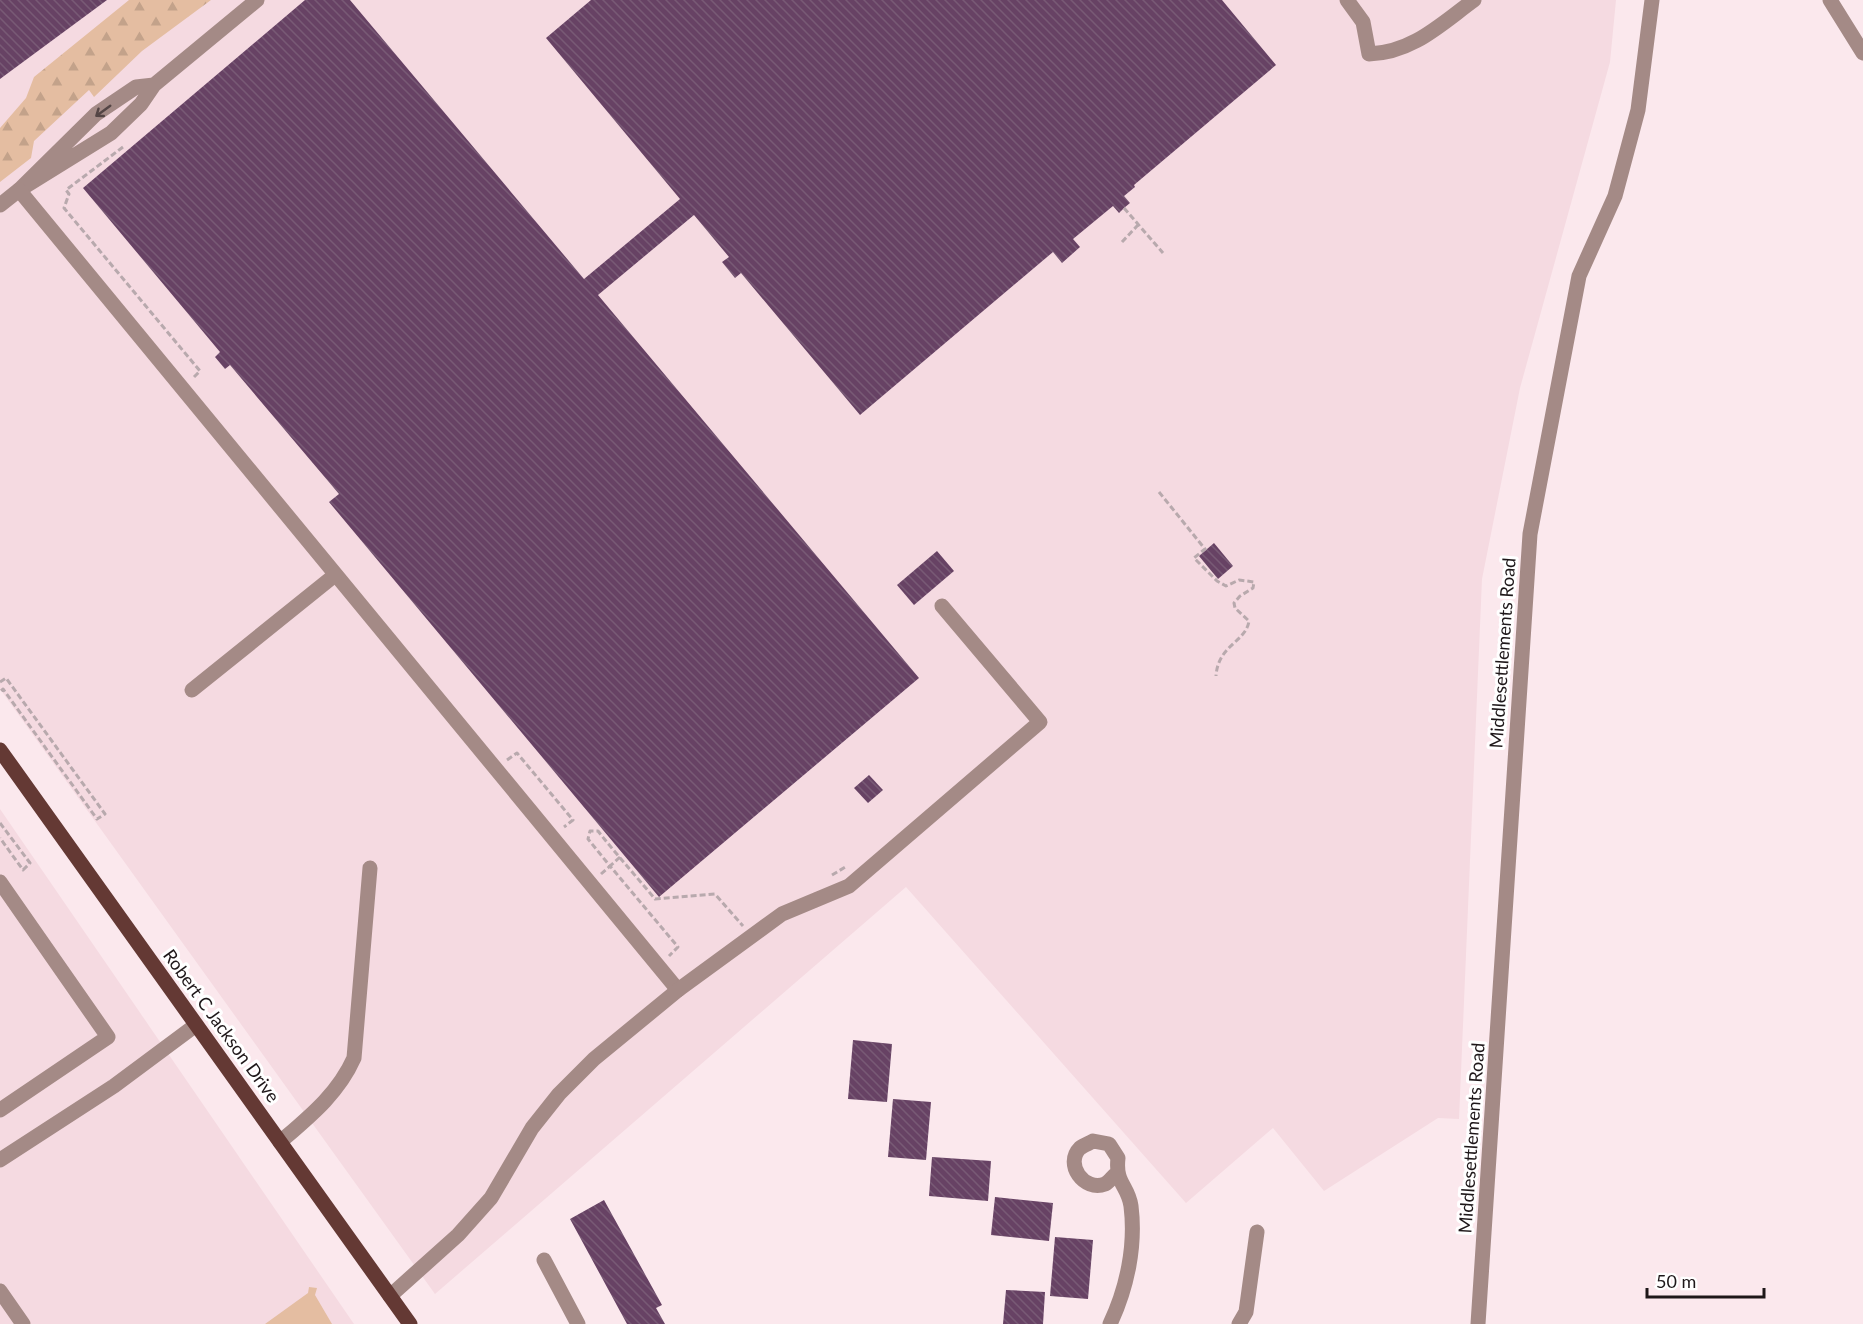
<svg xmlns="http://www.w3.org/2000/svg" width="1863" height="1324" font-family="Lato,sans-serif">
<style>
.built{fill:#f5dae1}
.forest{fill:url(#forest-firs)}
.garden{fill:#e4bda1}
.building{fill:url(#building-back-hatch)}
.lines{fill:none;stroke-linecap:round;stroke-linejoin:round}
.path{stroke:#b8a9ad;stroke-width:3;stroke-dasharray:6 3;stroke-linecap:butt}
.minor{stroke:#a48a86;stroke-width:15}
.major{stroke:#643934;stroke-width:15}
.oneway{stroke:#544545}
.labels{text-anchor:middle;stroke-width:6;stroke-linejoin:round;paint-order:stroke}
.street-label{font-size:18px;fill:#1e1719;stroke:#fff}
</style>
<defs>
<pattern id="forest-firs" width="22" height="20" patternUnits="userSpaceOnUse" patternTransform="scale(1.5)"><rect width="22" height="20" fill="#e4bda1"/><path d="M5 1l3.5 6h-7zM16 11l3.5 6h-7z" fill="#c3a28a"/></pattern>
<pattern id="building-back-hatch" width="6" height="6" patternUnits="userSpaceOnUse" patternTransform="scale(1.5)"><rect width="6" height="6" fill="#674264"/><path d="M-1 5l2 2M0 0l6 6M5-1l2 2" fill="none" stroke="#785a75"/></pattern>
</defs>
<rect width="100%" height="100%" fill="#fbe8ed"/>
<!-- built -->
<g class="built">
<polygon points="0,0 1616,0 1610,62 1520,388 1482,579 1459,1119 1438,1118 1324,1191 1273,1128 1186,1203 906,887 435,1294 0,689"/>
<polygon points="0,809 354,1324 0,1324"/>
</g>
<!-- forest -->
<polygon class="forest" points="129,0 211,0 142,51 94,97 89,90 34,141 31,158 0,182 0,128 26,98 34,77"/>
<!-- garden -->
<polygon class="garden" points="309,1287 317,1288 315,1295 332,1324 265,1324 308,1293"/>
<!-- building -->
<g class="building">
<polygon points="0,0 107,0 0,79"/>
<polygon points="305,0 350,0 584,279 680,199 546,38 591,0 1222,0 1276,65 1134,185 1135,187 1124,196 1130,203 1124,208 1119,213 1113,206 1073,239 1080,247 1062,263 1053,252 860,415 741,273 735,278 722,262 729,257 694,215 598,295 919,678 659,897 329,502 339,494 230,365 225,369 215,357 220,352 83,188"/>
<polygon points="1214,543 1233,566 1218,579 1199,556"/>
<polygon points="937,551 954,571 914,605 897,585"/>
<polygon points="869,775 883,790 868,803 854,788"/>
<polygon points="853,1040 892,1044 887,1102 848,1099"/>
<polygon points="893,1099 931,1102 926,1160 888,1157"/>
<polygon points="932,1157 991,1161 988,1201 929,1196"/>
<polygon points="995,1197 1053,1203 1049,1241 991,1235"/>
<polygon points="604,1200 662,1305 656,1308 665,1324 627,1324 570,1219"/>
<polygon points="1055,1237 1093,1240 1088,1299 1050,1296"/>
<polygon points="1006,1290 1045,1292 1043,1324 1003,1324"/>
</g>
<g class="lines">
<!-- path -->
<g class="path">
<polyline points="123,147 66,190 69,194 64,208 200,371 193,378"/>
<polyline points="1124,208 1163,253"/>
<polyline points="1122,242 1138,225"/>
<path d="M1159,492L1205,549L1194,558L1217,581L1226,586L1239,580L1254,582L1253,588L1240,596L1234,603L1235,608L1249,621C1246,642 1218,645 1216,676"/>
<polyline points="0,682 6,678 105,814 97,819 3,689 0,692"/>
<polyline points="507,760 517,753 573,820 564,827"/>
<polyline points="0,823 30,863 23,870 0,838"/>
<path d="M620,857L610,866L588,839L590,831H598C616,854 636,876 655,899L715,894L743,926"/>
<polyline points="601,874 610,866 678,947 669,956"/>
<polyline points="832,875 847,866"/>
</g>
<!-- minor -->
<g class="minor">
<path d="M1347,0L1363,22L1369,54C1412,53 1441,24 1474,0"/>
<polyline points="1830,0 1863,53"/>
<polyline points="154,85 136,87 96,114 19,190 111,133 141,104 154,85 257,0"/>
<polyline points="0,205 19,190 678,990"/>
<polyline points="192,690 335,575"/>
<polyline points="0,882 108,1037 0,1110"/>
<path d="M280,1142C309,1117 338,1094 354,1058L370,868"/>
<polyline points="0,1160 114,1086 196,1025"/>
<polyline points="544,1260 578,1324"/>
<polyline points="0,1291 23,1324"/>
<polyline points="390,1296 458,1235 491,1198 532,1128 559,1094 594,1059 678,990 782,914 849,886 1040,722 942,606"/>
<path d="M1110,1324C1127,1288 1136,1246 1131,1206C1128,1185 1115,1184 1118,1158L1109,1144L1093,1141C1090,1143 1084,1145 1080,1148C1064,1164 1084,1192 1105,1184C1109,1182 1113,1176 1116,1174"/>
<polyline points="1239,1324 1246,1312 1257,1232"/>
<polyline points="1478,1324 1530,534 1579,276 1615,196 1638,110 1652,0"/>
</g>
<!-- major -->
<polyline class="major" points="0,750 410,1324"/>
</g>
<!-- one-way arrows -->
<defs><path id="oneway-shaft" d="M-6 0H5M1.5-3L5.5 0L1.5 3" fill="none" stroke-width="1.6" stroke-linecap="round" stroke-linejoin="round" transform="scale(1.5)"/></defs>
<use class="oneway" href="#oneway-shaft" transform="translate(103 111) rotate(144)"/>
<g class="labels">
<!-- street labels -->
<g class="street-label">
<text transform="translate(1503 653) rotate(-86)" y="6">Middlesettlements Road</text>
<text transform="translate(221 1026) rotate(54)" y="6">Robert C Jackson Drive</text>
<text transform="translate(1472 1138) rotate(-86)" y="6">Middlesettlements Road</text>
</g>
</g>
<!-- scale -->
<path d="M1647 1288v9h117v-9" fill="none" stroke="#1e1719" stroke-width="3"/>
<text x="1656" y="1288" font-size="18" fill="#1e1719" stroke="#ffffff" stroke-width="4.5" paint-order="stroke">50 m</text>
</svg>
